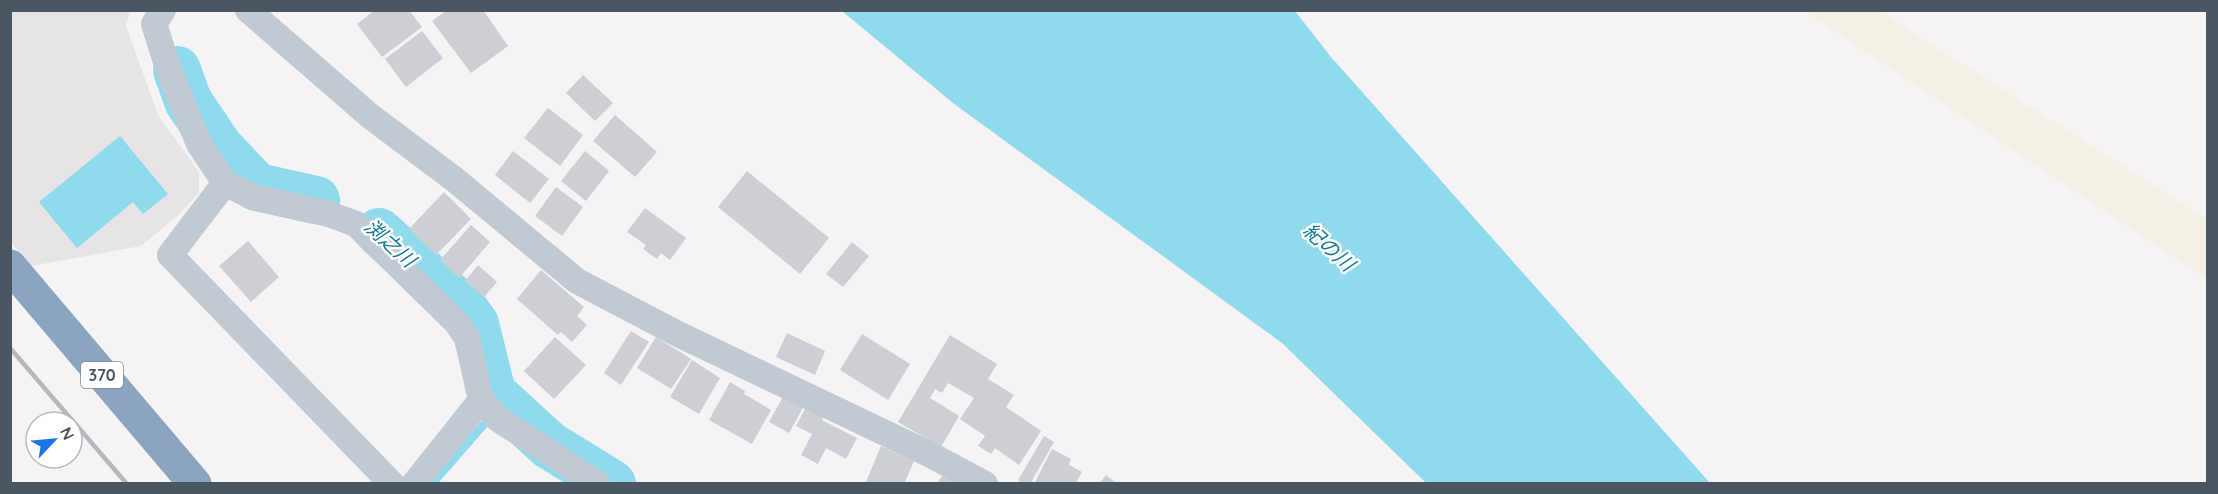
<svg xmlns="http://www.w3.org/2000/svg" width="2218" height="494" font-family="Quicksand,'Noto Sans JP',sans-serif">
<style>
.education{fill:#e6e4e5}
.sand{fill:#f5f0e5}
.water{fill:#90daee}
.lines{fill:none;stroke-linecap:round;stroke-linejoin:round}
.stream{stroke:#90daee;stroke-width:8}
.river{stroke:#90daee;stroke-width:48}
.building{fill:#cdcfd5}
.street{stroke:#c1cad2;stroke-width:26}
.highway{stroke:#8ba5c1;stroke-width:33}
.rail{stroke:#b5b8bd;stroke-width:4.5}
.labels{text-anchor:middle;stroke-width:5;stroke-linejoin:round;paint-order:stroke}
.shield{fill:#fff;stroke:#808990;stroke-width:1.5}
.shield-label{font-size:16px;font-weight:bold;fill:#4a5661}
.water-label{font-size:20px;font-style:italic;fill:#0c7c9b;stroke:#fff}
</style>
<rect width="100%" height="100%" fill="#f5f3f3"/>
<!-- education -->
<polygon class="education" points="10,11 130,11 126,26 158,115 199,172 199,193 176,217 141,246 31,266 11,242"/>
<!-- sand -->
<polygon class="sand" points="1804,11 1881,11 1904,27 2207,219 2207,279"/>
<!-- water -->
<g class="water">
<polygon points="842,11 1295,11 1331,57 1710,483 1426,483 1282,343 953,103"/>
<polygon points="120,136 168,194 143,214 133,202 77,248 39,202"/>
</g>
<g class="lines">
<!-- stream -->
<polyline class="stream" points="432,484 486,422"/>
<!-- river -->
<g class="river">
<polyline points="177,70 188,101 219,147 257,187 316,200"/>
<polyline points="379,232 464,309 475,324 492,393 549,445 612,484"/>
</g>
</g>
<!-- building -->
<g class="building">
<polygon points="375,10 409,10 422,27 382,57 357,24"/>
<polygon points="447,10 483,10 508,46 471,73 432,21"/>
<polygon points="422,31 443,58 406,87 385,59"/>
<polygon points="583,75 613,103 595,121 566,93"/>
<polygon points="548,108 583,135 560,166 524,138"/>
<polygon points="615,115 657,152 635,177 593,141"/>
<polygon points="513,151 549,179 530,203 495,175"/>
<polygon points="585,151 609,171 586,201 561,181"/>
<polygon points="747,171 829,238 800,274 718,207"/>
<polygon points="556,187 583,207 562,236 535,216"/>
<polygon points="444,192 471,219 436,255 409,229"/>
<polygon points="645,208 686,238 670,260 661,253 657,259 643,249 646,245 627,232"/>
<polygon points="471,225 490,242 459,278 440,260"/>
<polygon points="248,241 279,277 251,302 219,266"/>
<polygon points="852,242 869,256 843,287 826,274"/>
<polygon points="478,265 497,282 484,297 465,281"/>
<polygon points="541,270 584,307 577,316 587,325 572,342 561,332 558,335 517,299"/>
<polygon points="631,331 649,342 621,385 604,373"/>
<polygon points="787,333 825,351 815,375 776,357"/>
<polygon points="862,334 910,364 888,400 840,370"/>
<polygon points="950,335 997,364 988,379 1014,395 1006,407 1041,431 1019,465 995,448 991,454 978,446 985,436 960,419 974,398 948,383 942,393 935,389 930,398 959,416 941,447 898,422"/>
<polygon points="555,337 586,365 554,399 524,371"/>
<polygon points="656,337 691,359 671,389 637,368"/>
<polygon points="692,360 720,378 699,414 670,397"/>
<polygon points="730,382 745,391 744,394 771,410 752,444 709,420"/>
<polygon points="784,395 804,406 789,433 769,422"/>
<polygon points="807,405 825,414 822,420 857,438 846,459 826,448 818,464 801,455 812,434 796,426"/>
<polygon points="1044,436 1054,442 1030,484 1024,484 1018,480"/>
<polygon points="881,446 914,461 904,484 866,482"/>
<polygon points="1052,449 1071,459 1069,465 1082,472 1075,484 1034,484"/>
<polygon points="946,470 968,484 937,484"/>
<polygon points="1106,475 1117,484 1099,484"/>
</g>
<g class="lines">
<!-- street -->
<g class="street">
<polyline points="163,10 154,24 168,68 199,144 225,183 253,197 329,214 356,224 456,322 467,338 481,400 498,419 598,484"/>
<polyline points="248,10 370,116 454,179 577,281 676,333 929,454 985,484"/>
<polyline points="225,183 170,255 392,484"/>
<polyline points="414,484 481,400"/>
</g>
<!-- highway -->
<polyline class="highway" points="10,266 195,484"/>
<!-- rail -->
<polyline class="rail" points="10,348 127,484"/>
</g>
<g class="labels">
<!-- shield labels -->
<rect class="shield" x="81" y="362" width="42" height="26" rx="4.5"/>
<g class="shield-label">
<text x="102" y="381">370</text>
</g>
<!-- water labels -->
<g class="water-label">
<text transform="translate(390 243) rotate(42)" y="7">渕之川</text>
<text transform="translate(1329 247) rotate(42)" y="7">紀の川</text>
</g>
</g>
<!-- border -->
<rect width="2218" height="494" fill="none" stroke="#4a5661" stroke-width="24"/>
<!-- north arrow -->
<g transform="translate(54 440) rotate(64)"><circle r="28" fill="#ffffff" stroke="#b7bbc0" stroke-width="1.5"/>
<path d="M0-4.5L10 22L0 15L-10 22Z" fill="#1a73e8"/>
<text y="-9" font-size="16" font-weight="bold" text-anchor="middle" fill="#4a5661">N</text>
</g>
</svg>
